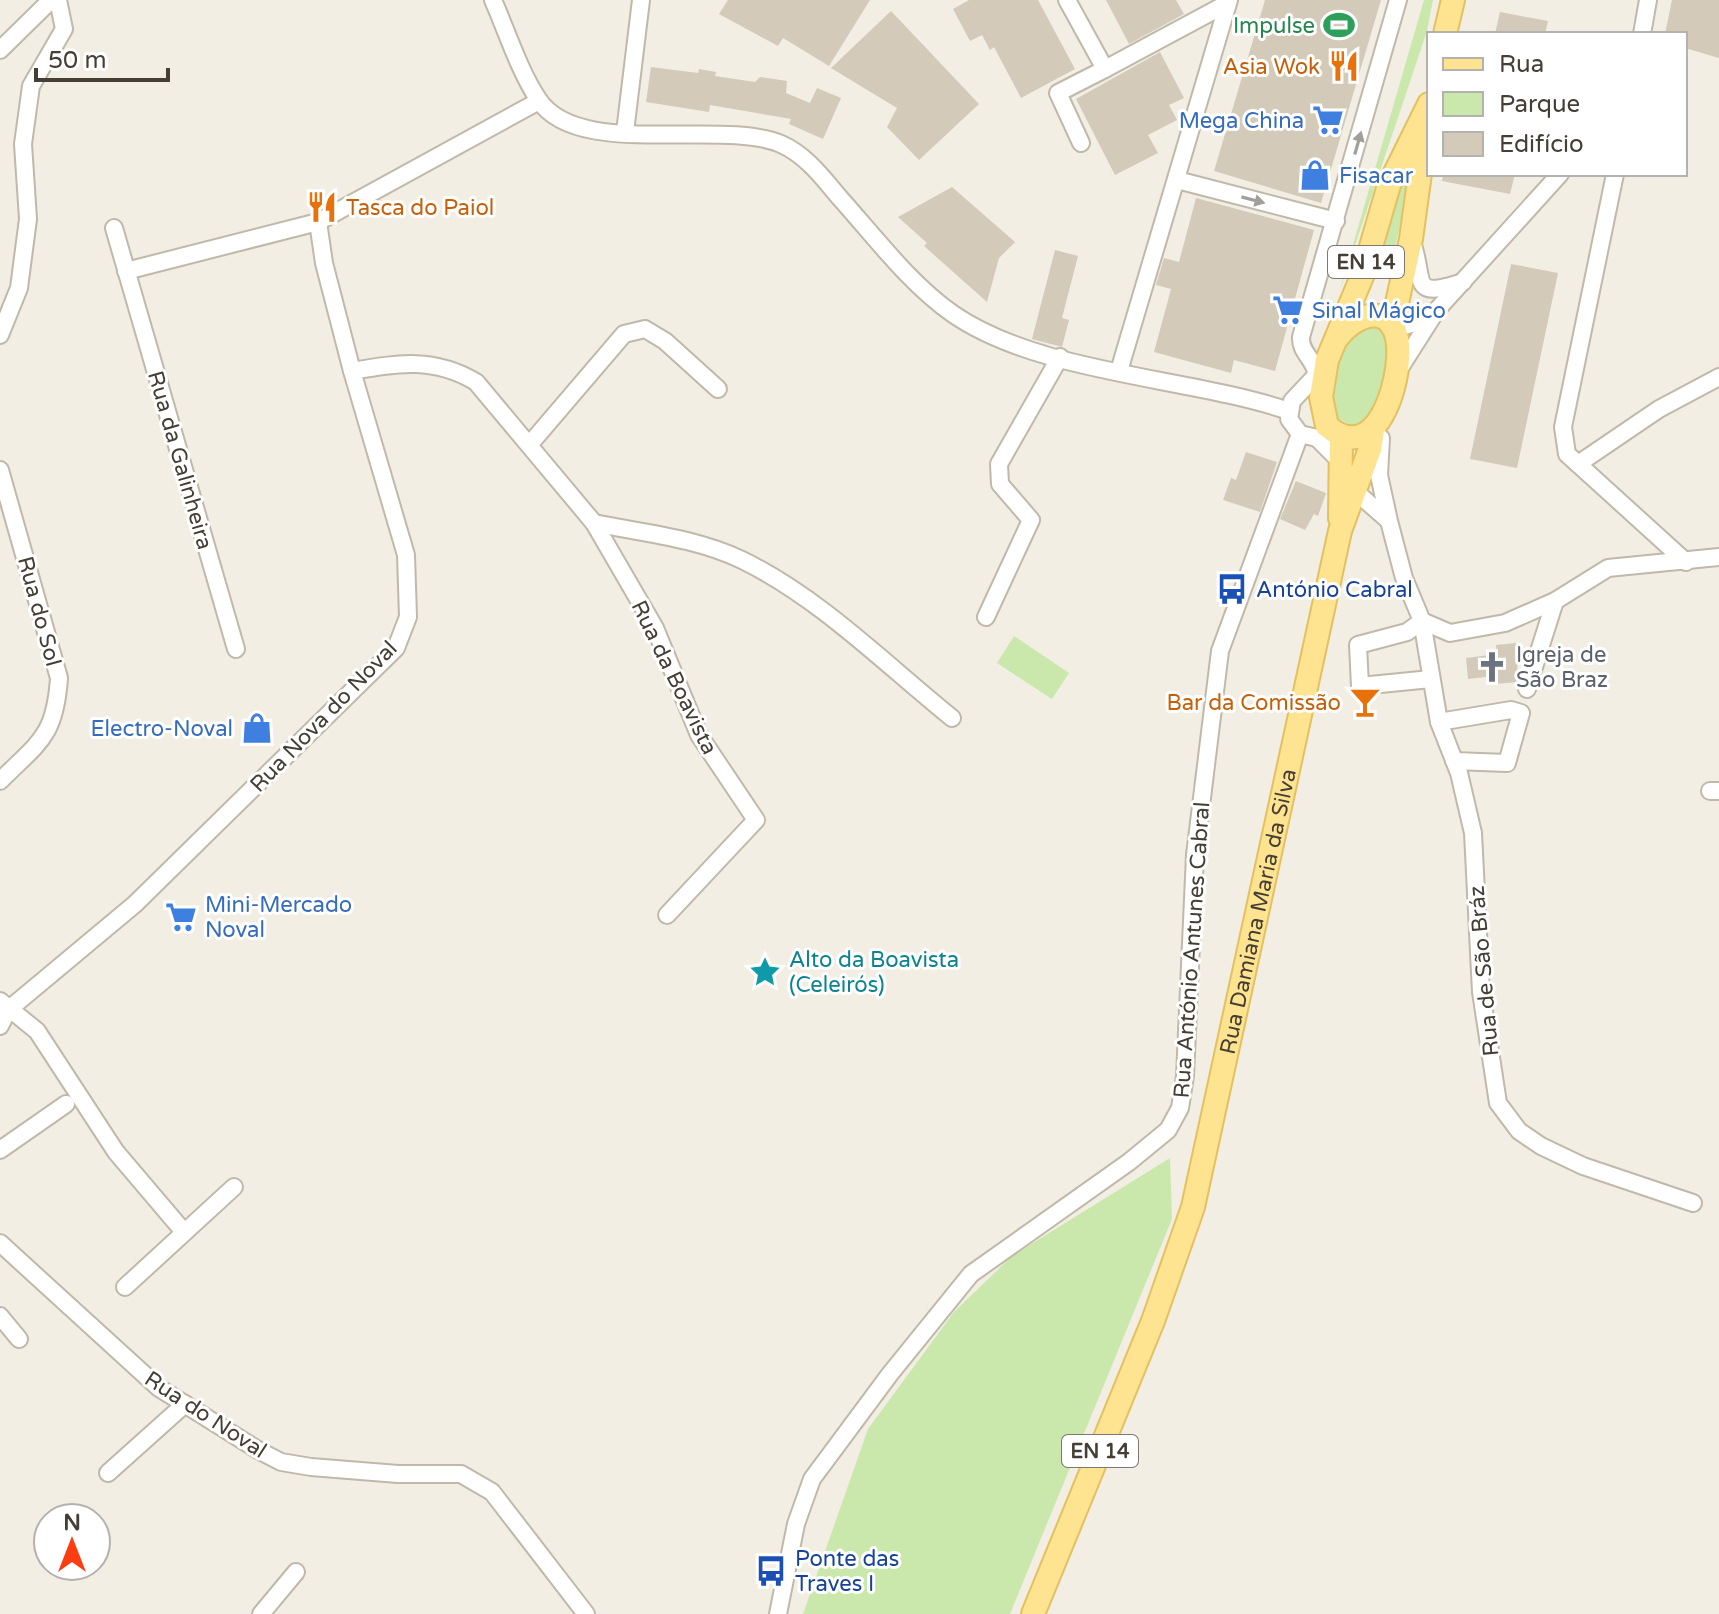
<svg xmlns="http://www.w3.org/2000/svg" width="1719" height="1614" font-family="'Varela Round',sans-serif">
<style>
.green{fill:#cae7ac}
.building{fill:#d3cab9}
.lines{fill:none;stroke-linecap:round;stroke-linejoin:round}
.minor-casing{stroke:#c0b9a9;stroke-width:20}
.major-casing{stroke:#e3c160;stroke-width:26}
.minor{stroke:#fff;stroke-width:16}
.major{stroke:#fee390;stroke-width:22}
.oneway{fill:#a29e9a}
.labels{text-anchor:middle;stroke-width:6;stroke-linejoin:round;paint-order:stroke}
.shield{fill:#fff;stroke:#7c7871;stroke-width:2}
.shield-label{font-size:20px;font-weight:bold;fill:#443e34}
.leisure-label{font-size:22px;fill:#27864d;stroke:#fff;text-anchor:end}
.food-label{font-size:22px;fill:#c56008;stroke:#fff;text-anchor:end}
.shop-label{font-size:22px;fill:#366cbe;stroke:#fff;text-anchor:start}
.street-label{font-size:22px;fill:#443e34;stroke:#fff}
.transit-label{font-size:22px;fill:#164399;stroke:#fff;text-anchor:start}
.worship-label{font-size:22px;fill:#5b616d;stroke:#fff;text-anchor:start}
.culture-label{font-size:22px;fill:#0d838f;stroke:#fff;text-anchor:start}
</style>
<rect width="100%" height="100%" fill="#f2eee4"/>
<!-- green -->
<g class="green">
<polygon points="1424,0 1433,0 1427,31 1339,293"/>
<polygon points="1411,156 1414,159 1389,276 1374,272"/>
<path d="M1364,326L1378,327C1400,350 1382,415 1353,426L1337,418C1327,385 1338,347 1364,326Z"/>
<polygon points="1014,636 1069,673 1052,699 997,663"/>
<polygon points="1170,1158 1172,1219 1010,1614 803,1614 868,1429 954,1312 1012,1256"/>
</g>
<!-- building -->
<g class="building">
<polygon points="728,0 870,0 829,66 783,38 778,46 719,14"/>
<polygon points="969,0 1038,0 1075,69 1021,98 994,47 990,50 982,35 970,41 953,9"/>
<polygon points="1106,0 1176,0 1184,14 1129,44"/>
<polygon points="1265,0 1381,0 1321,203 1214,171"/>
<polygon points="1672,0 1719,0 1719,58 1685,48 1685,34 1665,34"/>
<polygon points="891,11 979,104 919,160 887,127 897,108 831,68"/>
<polygon points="1500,12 1548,21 1545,34 1495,34"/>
<polygon points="1160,52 1184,98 1169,105 1177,120 1148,135 1158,153 1115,175 1076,99"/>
<polygon points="651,67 698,73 699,69 716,72 715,76 755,82 760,77 787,81 786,93 810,103 817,88 841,98 823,139 789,124 791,119 710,105 709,112 646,102"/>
<polygon points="1443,174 1515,174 1510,194 1442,181"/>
<polygon points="952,187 1015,242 999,258 987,302 924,246 927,243 898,217"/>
<polygon points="1196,198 1314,230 1275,371 1234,360 1231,373 1154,352 1171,289 1156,285 1164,258 1179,262"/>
<polygon points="1055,250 1078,256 1062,318 1069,320 1062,347 1032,339"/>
<polygon points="1511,264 1558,273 1517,468 1470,459"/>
<polygon points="1246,452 1277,462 1260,512 1223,500 1231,478 1236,480"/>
<polygon points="1296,481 1326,493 1318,516 1314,514 1305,530 1280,519"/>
<polygon points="1516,643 1518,682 1495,684 1494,676 1468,679 1466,658 1497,654 1496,645"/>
</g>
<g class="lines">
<defs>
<g id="minor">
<path d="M493,0C507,32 519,70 538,99C577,160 719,118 781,144C806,155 823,178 839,197C875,237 909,283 953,314C1040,374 1189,377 1289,411"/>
<polyline points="1067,0 1105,69 1228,3"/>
<polyline points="1642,34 1648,0"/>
<polyline points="0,50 51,0"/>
<polyline points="625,132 641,0"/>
<polyline points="1081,143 1058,93 1105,69"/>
<polyline points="1615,174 1563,427 1567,454 1686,562"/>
<polyline points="1177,180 1336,221"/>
<polyline points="114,228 236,649"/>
<path d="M1413,245C1425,283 1410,299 1463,282"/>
<polyline points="126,271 318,222 539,101"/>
<polyline points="1393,329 1422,321 1435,312 1560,174"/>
<polyline points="0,335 19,288 28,219 23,144 31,86 64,29 58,0"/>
<polyline points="1323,368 1292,401 1289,419 1300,434 1317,438 1334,432"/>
<path d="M352,371C399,363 434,357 476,382L594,523L655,628L699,735L756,820L667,915"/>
<polyline points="1119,371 1229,0"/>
<polyline points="1398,371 1433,316"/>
<path d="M1317,376C1315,359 1300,353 1301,337L1398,0"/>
<polyline points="1317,438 1338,459 1356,492 1388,520"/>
<polyline points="1381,438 1379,475 1389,521 1404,578 1422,621 1439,722 1459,773 1473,833 1481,992 1498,1103 1519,1131 1541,1146 1583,1166 1693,1203"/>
<polyline points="530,444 624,334 645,329 665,341 718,389"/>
<polyline points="1578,464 1659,409 1719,377"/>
<path d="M0,470L59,678C55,737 39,742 0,781"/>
<path d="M594,523C643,533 696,538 742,560C820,598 885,664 952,718"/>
<polyline points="986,617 1031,520 1000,484 999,464 1060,357"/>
<polyline points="1422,621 1450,633 1505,623 1555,601 1608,568 1719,557"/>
<polyline points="1422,621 1407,632 1358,645 1360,686 1431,679"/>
<polyline points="1527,689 1555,601"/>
<polyline points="1439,722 1511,710 1521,713 1507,763 1454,761"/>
<polyline points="1710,791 1719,791"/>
<polyline points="0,1001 37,1031 116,1152 184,1232"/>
<polyline points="0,1026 8,1010 135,904 396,648 408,617 406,555 352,371 324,263 318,222"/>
<polyline points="0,1150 66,1104"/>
<polyline points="0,1243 159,1388 258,1450 281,1462 311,1467 398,1474 461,1474 492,1492 586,1614"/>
<polyline points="125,1287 234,1187"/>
<polyline points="0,1316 19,1339"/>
<polyline points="108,1473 185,1404"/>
<polyline points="261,1614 296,1572"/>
<polyline points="778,1614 796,1524 812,1479 890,1374 971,1274 1129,1162 1168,1130 1180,1108 1185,1076 1195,855 1220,651 1300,434"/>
</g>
<g id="major">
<polyline points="1445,34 1453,0"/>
<polyline points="1392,326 1411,239 1428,115"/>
<path d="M1338,337C1357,312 1394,302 1398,345C1401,383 1376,468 1327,426L1321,397L1327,360L1363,274L1389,185L1429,104"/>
<polyline points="1340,518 1341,436"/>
<path id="s1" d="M1033,1614L1153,1321L1193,1207L1340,531L1370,449L1373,430"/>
</g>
</defs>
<!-- minor casing -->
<use href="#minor" class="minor-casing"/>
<!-- major casing -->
<use href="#major" class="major-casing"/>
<!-- minor -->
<use href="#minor" class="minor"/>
<!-- major -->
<use href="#major" class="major"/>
</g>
<!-- one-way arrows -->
<defs><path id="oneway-solid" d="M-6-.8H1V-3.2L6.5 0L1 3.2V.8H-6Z" transform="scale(2)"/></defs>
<g class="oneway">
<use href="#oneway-solid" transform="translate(1358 143) rotate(-74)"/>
<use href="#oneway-solid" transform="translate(1253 200) rotate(15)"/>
</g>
<!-- icons -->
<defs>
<symbol id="stadium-bare" viewBox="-9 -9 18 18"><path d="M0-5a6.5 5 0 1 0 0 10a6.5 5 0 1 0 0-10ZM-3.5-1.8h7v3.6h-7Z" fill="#2e9e5b" stroke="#fff" stroke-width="2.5" paint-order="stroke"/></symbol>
<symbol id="restaurant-bare" viewBox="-9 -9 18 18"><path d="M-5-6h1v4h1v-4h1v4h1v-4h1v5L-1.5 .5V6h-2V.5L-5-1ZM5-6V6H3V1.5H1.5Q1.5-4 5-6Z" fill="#e8710a" stroke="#fff" stroke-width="2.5" paint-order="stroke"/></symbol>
<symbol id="supermarket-bare" viewBox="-9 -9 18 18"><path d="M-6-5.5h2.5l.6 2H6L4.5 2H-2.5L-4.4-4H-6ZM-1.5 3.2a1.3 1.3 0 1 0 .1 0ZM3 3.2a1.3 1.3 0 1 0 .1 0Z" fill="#3f7fe0" stroke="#fff" stroke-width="2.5" paint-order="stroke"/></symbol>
<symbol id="shop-bare" viewBox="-9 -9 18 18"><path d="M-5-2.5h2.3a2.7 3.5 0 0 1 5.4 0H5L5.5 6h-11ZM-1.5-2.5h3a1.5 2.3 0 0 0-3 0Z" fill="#3f7fe0" stroke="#fff" stroke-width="2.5" paint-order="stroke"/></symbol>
<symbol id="bus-bare" viewBox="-9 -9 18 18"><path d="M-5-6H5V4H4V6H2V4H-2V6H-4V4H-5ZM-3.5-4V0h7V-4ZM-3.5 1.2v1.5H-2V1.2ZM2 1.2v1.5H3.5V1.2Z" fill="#1a4fb4" stroke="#fff" stroke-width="2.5" paint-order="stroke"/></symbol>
<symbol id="church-bare" viewBox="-9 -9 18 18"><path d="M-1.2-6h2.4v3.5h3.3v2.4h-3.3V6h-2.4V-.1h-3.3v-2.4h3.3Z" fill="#6b7280" stroke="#fff" stroke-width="2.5" paint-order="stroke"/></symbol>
<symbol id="bar-bare" viewBox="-9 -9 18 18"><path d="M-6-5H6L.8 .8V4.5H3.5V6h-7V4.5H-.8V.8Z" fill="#e8710a" stroke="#fff" stroke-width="2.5" paint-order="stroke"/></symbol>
<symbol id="sight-bare" viewBox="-9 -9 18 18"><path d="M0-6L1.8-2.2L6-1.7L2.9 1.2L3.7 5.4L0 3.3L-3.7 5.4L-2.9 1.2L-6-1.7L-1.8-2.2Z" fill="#0f9aa8" stroke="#fff" stroke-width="2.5" paint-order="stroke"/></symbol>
</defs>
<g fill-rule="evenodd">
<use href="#stadium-bare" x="1317" y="3" width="44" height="44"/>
<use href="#restaurant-bare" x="1322" y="44" width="44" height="44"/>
<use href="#supermarket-bare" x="1306" y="98" width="44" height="44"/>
<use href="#shop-bare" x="1293" y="153" width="44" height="44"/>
<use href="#restaurant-bare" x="300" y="185" width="44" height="44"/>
<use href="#supermarket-bare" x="1266" y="288" width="44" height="44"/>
<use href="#bus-bare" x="1210" y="567" width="44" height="44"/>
<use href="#church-bare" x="1470" y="645" width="44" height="44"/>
<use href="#bar-bare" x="1343" y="680" width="44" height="44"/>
<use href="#shop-bare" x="235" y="706" width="44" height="44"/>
<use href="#supermarket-bare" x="159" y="895" width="44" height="44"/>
<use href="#sight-bare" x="743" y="950" width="44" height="44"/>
<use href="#bus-bare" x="749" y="1549" width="44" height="44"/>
</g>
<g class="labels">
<!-- shield labels -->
<g class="shield">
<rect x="1328" y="246" width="76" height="32" rx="6"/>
<rect x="1062" y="1435" width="76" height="32" rx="6"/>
</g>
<g class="shield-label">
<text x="1366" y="269">EN 14</text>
<text x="1100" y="1458">EN 14</text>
</g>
<!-- leisure labels -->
<g class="leisure-label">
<text x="1315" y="33">Impulse</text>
</g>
<!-- food labels -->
<g class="food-label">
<text x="1320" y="74">Asia Wok</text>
<text x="346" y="215" text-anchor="start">Tasca do Paiol</text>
<text x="1341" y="710">Bar da Comissão</text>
</g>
<!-- shop labels -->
<g class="shop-label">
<text x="1304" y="128" text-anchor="end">Mega China</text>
<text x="1339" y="183">Fisacar</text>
<text x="1312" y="318">Sinal Mágico</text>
<text x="233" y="736" text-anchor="end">Electro-Noval</text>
<text x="205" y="912">Mini-Mercado<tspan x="205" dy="25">Noval</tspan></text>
</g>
<!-- street labels -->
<g class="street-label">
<text transform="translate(181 460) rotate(74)" y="8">Rua da Galinheira</text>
<text transform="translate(40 611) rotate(75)" y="8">Rua do Sol</text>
<text transform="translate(675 677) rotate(64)" y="8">Rua da Boavista</text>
<text transform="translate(323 716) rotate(-46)" y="8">Rua Nova do Noval</text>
<text dy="8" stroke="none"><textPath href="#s1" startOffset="740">Rua Damiana Maria da Silva</textPath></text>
<text transform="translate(1191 950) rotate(-86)" y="8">Rua António Antunes Cabral</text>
<text transform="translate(1483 971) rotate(-95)" y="8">Rua de São Bráz</text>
<text transform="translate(206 1414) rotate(33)" y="8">Rua do Noval</text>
</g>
<!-- transit labels -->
<g class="transit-label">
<text x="1256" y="597">António Cabral</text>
<text x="795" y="1566">Ponte das<tspan x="795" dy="25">Traves I</tspan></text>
</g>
<!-- worship labels -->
<g class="worship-label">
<text x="1516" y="662">Igreja de<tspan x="1516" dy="25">São Braz</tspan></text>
</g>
<!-- culture labels -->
<g class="culture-label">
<text x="789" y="967">Alto da Boavista<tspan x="789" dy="25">(Celeirós)</tspan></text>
</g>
</g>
<!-- legend -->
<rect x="1427" y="32" width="260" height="144" fill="#ffffff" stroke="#b4b2ae" stroke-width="2"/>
<rect x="1443" y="58" width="40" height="12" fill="#fee390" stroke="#b4b2ae" stroke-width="2"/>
<text x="1499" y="72" font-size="24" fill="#443e34">Rua</text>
<rect x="1443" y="92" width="40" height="24" fill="#cae7ac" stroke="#b4b2ae" stroke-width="2"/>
<text x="1499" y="112" font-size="24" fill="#443e34">Parque</text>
<rect x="1443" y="132" width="40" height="24" fill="#d3cab9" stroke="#b4b2ae" stroke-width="2"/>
<text x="1499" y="152" font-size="24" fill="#443e34">Edifício</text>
<!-- north arrow -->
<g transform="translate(72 1542)"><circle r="38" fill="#ffffff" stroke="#b4b2ae" stroke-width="2"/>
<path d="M0-6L14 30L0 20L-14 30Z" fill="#fa3e12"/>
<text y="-12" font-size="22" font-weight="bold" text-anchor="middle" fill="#443e34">N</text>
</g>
<!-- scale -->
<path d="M36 68v12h132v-12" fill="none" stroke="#443e34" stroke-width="4"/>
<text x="48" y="68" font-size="24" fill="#443e34" stroke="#ffffff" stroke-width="6" paint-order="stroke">50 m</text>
</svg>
